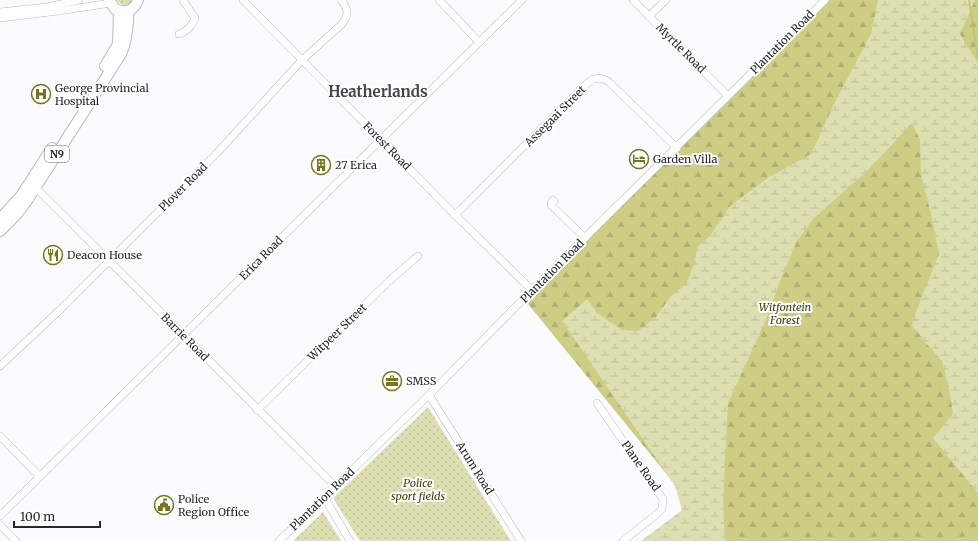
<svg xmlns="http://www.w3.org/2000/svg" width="978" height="541" font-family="Merriweather,serif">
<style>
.grass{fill:url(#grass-dots)}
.forest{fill:url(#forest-firs)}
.wetland{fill:url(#wetland-marsh)}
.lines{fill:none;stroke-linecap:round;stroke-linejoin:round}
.stream{stroke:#c0c077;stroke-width:1.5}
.minor-casing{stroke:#b9b9bf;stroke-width:8}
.highway-casing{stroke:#b9b9bf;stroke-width:12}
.minor{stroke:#fff;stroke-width:7}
.highway{stroke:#fff;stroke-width:10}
.labels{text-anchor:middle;stroke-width:4;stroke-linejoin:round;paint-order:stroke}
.shield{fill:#fff;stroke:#68686a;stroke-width:1}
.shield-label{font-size:10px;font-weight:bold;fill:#27282a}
.street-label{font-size:11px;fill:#27282a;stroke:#fff}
.poi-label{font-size:11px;fill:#27282a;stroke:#fff;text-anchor:start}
.park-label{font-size:11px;font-style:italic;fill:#434206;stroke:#fff}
.district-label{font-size:15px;font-weight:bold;fill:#444449;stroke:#fff}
</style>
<defs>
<pattern id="grass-dots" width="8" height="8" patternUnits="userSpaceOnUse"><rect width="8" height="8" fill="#dedfb0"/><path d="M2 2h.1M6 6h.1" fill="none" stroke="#bebf98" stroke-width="1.8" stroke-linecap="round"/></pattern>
<pattern id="forest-firs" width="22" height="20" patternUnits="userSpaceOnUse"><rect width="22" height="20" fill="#cecd84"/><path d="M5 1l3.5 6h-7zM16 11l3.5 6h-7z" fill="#b1b072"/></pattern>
<pattern id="wetland-marsh" width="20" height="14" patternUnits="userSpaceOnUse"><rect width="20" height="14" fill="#dedfb0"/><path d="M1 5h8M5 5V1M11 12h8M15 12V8" fill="none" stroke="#bebf98"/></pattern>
</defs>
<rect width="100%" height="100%" fill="#fbfbff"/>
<!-- grass -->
<g class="grass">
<path d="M117,0H133C128,7 121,7 117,0Z"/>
<polygon points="428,407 511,541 360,541 333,498"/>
<polygon points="323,512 341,541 293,541"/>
</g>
<!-- forest -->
<polygon class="forest" points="829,0 978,0 978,541 721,541 524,299"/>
<!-- wetland -->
<polygon class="wetland" points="878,0 975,0 960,34 978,63 978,493 933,438 953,414 949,388 942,361 925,342 912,325 917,309 939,254 931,214 921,174 920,140 912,123 869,169 813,219 797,241 782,276 765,322 728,403 723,500 725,541 641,541 682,510 675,486 562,321 587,299 597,313 622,330 638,331 656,317 671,296 686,284 693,267 698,246 710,236 730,206 769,177 811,154 836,100 871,34"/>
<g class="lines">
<!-- stream -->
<polyline class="stream" points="969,0 978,58"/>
<defs>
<g id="minor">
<polyline points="243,0 455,215 532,290"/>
<polyline points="439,0 479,42"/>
<polyline points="633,0 728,96"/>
<polyline points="0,12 47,7 79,0"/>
<polyline points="649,16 666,0"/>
<polyline points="0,18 58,11 111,3"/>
<path d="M179,34C186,32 193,25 195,18L183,0"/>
<polyline points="32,184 335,486"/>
<polyline points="554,201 553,200 551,203 551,205 585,238"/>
<path d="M455,215L574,96C585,86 594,71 609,82L677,148"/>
<path d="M0,366L63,307L217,153L302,60L341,25C349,16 349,9 341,0"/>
<polyline points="429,395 521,541"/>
<polyline points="597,403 663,499 662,509 658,513 623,541"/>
<polyline points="257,410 389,281 418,256"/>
<polyline points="0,436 39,476"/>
<polyline points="324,497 350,541"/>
<polyline points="0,516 522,0"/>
<polyline points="0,525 16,541"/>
<polyline points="279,541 429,395 532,290 825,0"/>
</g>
<g id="highway">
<path d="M109,0L115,9C125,14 134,11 138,0"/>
<polyline points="105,66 118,44 119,11"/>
<polyline points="0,219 21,196 52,148"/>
<path d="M0,231L17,214L28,199L121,54C126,44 129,22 128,11"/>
</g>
</defs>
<!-- minor casing -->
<use href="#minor" class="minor-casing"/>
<!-- highway casing -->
<use href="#highway" class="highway-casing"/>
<!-- minor -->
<use href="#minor" class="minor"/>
<!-- highway -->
<use href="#highway" class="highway"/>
</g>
<!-- icons -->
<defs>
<symbol id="hospital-ring" viewBox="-11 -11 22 22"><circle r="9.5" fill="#fff" stroke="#77751a" stroke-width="1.5"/><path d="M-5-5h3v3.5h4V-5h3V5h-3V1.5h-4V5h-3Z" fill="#77751a"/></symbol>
<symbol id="hotel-ring" viewBox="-11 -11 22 22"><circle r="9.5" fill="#fff" stroke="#77751a" stroke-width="1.5"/><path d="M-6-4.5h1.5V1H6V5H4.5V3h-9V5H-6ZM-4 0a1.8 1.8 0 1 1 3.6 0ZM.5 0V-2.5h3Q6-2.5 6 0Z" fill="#77751a"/></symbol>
<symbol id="building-ring" viewBox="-11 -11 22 22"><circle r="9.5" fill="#fff" stroke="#77751a" stroke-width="1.5"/><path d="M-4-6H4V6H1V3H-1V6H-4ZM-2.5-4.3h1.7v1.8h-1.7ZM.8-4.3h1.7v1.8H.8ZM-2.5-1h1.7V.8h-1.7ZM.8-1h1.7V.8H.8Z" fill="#77751a"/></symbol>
<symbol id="restaurant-ring" viewBox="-11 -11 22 22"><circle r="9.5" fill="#fff" stroke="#77751a" stroke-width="1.5"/><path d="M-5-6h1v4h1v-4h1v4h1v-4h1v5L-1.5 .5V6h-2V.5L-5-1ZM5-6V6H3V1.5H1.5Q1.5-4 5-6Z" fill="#77751a"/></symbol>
<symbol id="office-ring" viewBox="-11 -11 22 22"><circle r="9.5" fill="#fff" stroke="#77751a" stroke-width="1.5"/><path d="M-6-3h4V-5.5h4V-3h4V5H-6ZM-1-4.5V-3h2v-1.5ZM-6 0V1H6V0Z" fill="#77751a"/></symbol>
<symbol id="civic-ring" viewBox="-11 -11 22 22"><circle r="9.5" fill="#fff" stroke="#77751a" stroke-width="1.5"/><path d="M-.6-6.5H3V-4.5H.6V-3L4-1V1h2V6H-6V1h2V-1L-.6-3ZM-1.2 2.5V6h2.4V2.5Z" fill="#77751a"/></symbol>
</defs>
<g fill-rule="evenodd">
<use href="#hospital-ring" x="30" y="83" width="22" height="22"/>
<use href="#hotel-ring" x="628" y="148" width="22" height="22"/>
<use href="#building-ring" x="310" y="154" width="22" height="22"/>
<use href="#restaurant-ring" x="42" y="244" width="22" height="22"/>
<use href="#office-ring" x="381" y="370" width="22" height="22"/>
<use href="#civic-ring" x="153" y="494" width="22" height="22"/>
</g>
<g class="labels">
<!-- shield labels -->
<rect class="shield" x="45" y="146" width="24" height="16" rx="3"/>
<g class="shield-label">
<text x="57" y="158">N9</text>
</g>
<!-- street labels -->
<g class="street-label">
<text transform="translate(782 42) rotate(-45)" y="4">Plantation Road</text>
<text transform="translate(681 48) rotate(45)" y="4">Myrtle Road</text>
<text transform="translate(555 116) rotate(-45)" y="4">Assegaai Street</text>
<text transform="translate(387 146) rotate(45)" y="4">Forest Road</text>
<text transform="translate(183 187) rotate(-45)" y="4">Plover Road</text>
<text transform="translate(261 258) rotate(-45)" y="4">Erica Road</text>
<text transform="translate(552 271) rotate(-45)" y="4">Plantation Road</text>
<text transform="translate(337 332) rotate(-44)" y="4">Witpeer Street</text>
<text transform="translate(185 337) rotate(45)" y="4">Barrie Road</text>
<text transform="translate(641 466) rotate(55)" y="4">Plane Road</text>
<text transform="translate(475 468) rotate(58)" y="4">Arum Road</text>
<text transform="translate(322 499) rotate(-44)" y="4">Plantation Road</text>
</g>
<!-- poi labels -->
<g class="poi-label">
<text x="55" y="92">George Provincial<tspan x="55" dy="13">Hospital</tspan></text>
<text x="653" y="163">Garden Villa</text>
<text x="335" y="169">27 Erica</text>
<text x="67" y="259">Deacon House</text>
<text x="406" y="385">SMSS</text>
<text x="178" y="503">Police<tspan x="178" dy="13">Region Office</tspan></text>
</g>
<!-- park labels -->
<g class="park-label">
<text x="785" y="311">Witfontein<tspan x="785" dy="13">Forest</tspan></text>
<text x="418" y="487">Police<tspan x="418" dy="13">sport fields</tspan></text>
</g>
<!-- district labels -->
<g class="district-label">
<text x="378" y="97">Heatherlands</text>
</g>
</g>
<!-- scale -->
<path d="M14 521v6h86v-6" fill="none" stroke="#27282a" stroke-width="2"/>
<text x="20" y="521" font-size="12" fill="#27282a" stroke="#ffffff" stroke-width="3" paint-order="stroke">100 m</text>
</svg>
